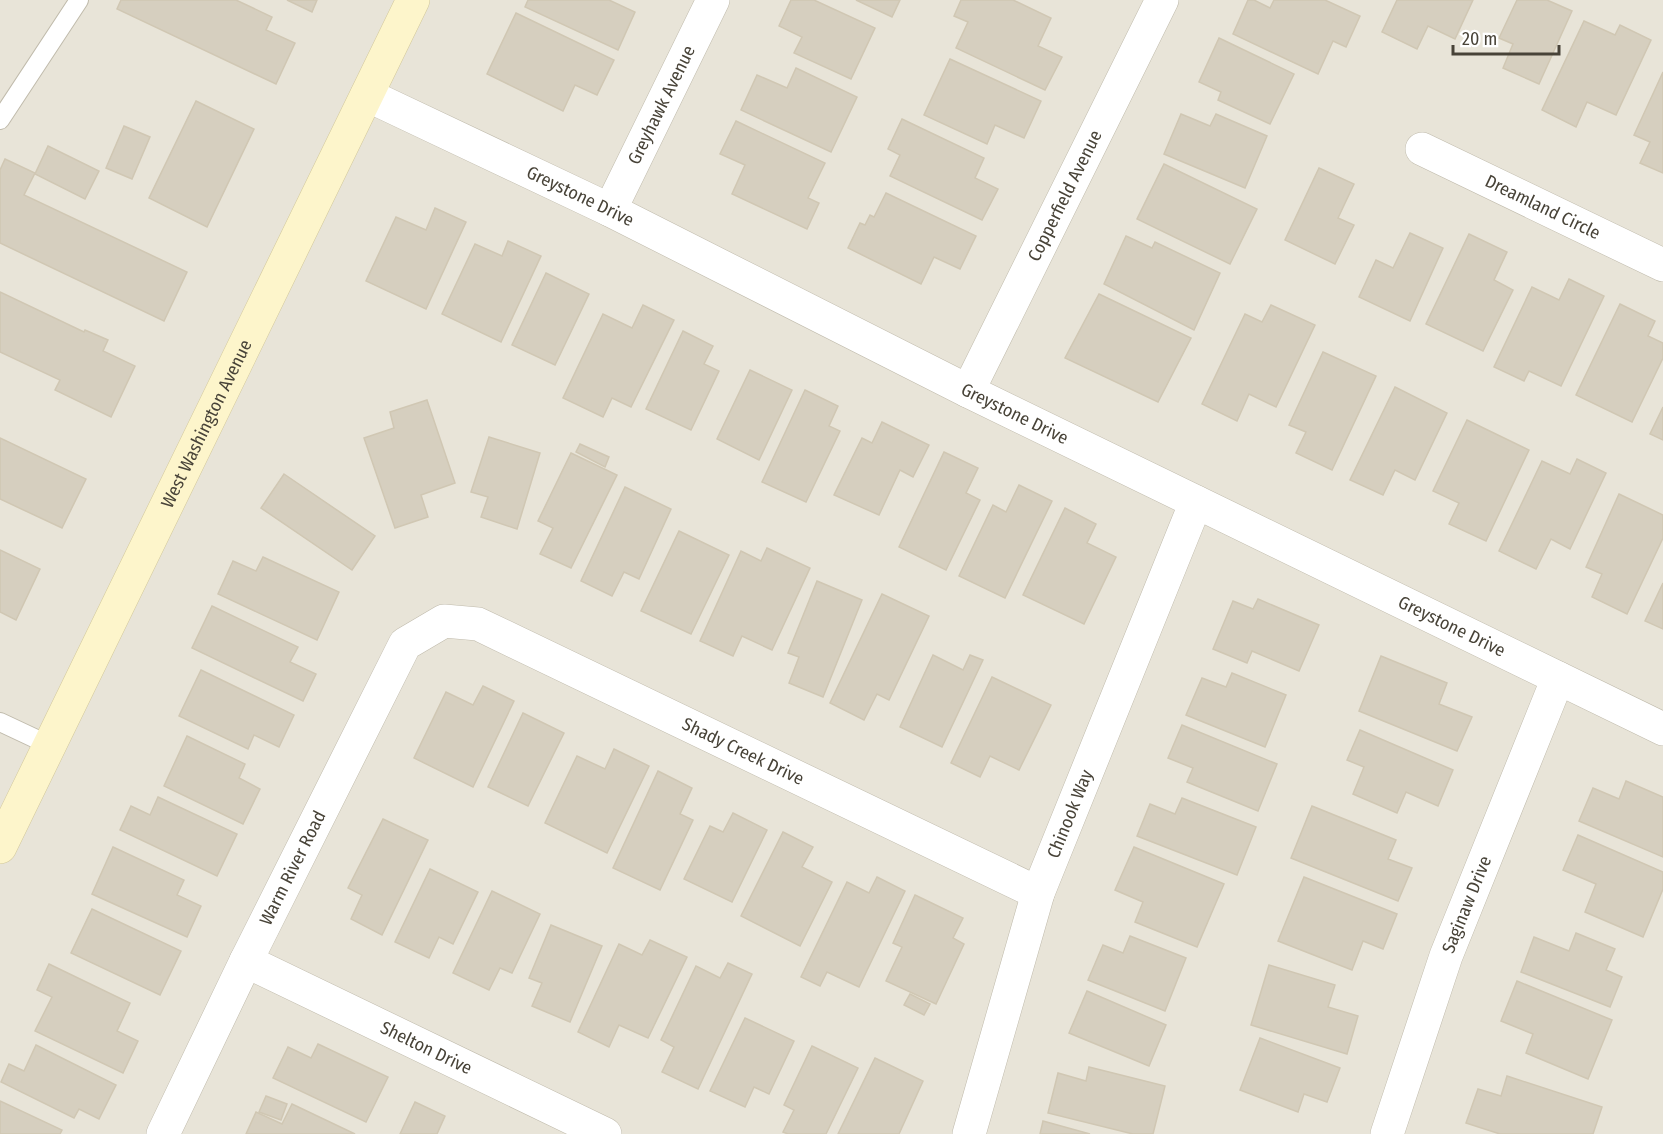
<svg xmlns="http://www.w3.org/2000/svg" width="1663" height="1134" font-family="'Fira Sans Condensed',sans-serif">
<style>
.residential{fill:#e8e4d8}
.building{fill:#d6cfbf;stroke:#d0c7b3;stroke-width:1.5}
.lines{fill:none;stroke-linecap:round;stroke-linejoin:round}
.service-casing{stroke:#c0bbac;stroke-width:20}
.minor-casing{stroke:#c0bbac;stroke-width:34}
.secondary-casing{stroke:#d2c89b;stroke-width:34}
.service{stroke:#fff;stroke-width:18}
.minor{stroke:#fff;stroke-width:33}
.secondary{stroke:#fdf5cb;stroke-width:33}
.labels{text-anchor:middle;stroke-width:5;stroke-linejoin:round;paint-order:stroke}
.street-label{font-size:18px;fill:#484338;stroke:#fff}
</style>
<rect width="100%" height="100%" fill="#f4f2ea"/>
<!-- residential -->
<rect class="residential" x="0" y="0" width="1663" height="1134"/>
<!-- building -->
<g class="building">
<polygon points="121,0 236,0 272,17 266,30 295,43 276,84 117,9"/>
<polygon points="287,0 317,0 312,12"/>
<polygon points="528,0 609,0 635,12 618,50 525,7"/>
<polygon points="791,0 814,0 875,28 851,79 794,53 802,37 779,26"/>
<polygon points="856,0 900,0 892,17"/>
<polygon points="961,0 1013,0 1051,18 1038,46 1062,57 1045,90 956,48 968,22 954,16"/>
<polygon points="1248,0 1254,0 1270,8 1274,0 1325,0 1360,16 1346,47 1333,41 1318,74 1233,34"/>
<polygon points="1397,0 1473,0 1455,39 1428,26 1417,49 1382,32"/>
<polygon points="1517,0 1547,0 1572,11 1539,84 1503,68 1513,44 1499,38"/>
<polygon points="516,13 614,60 597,95 575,85 563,111 487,74"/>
<polygon points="1584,21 1615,35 1620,25 1651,40 1616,115 1587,102 1576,127 1542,110"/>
<polygon points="1219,38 1294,74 1270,124 1218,100 1221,92 1199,82"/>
<polygon points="950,59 1041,101 1024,138 995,125 987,144 924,115"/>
<polygon points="796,68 857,97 831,152 741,110 757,75 787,88"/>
<polygon points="1663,72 1663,173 1640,163 1650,142 1634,135"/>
<polygon points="196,101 254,129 207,227 149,198"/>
<polygon points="1181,114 1210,126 1216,114 1267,136 1245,188 1164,154"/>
<polygon points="902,119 984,158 975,178 998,189 982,220 890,176 900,155 888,149"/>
<polygon points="736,121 825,163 808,198 819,203 807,229 732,194 745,165 720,154"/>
<polygon points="124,126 150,137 132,179 106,168"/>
<polygon points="48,146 99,171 85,199 35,174"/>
<polygon points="5,159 35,173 24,195 187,272 164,321 0,243 0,170"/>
<polygon points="1164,164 1257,209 1230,264 1137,219"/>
<polygon points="1319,168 1354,184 1338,218 1354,225 1335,264 1285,240"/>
<polygon points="886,193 976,236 960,269 934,257 921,284 848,248 860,223 865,225 870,215 874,217"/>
<polygon points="435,208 466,222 426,309 366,281 396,217 426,230"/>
<polygon points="1410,233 1443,248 1410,321 1359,297 1376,260 1393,268"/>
<polygon points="1469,234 1507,252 1494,280 1513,290 1483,351 1426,324"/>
<polygon points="1126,236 1152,248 1155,242 1220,273 1194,330 1104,284"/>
<polygon points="508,241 541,256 501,342 442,314 475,244 502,256"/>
<polygon points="546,273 589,294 555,365 512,345"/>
<polygon points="1569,279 1604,296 1561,386 1529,371 1524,381 1494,367 1532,287 1559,300"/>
<polygon points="0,292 84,332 85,330 108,340 103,351 135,366 111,417 55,390 60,380 0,352"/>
<polygon points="1099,294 1191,338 1158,402 1065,358"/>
<polygon points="1620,304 1655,321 1648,336 1663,343 1663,358 1632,422 1576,395"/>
<polygon points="643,305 674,320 631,407 612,398 603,417 563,398 603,314 632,328"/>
<polygon points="1271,305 1315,325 1276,407 1249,394 1237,421 1202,404 1245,314 1262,322"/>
<polygon points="683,331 713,346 704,364 719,371 691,430 646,409"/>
<polygon points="1323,352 1376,376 1332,470 1296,453 1306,432 1289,425"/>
<polygon points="750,370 792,390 759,460 717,439"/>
<polygon points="1395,387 1447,413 1415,480 1395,470 1383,495 1350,480"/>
<polygon points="805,390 838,406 829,426 840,431 806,502 762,482"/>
<polygon points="427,400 455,483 421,495 428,517 395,528 364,438 394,428 390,412"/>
<polygon points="1663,407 1663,440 1650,434"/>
<polygon points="1467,420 1529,450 1486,541 1449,524 1459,503 1433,491"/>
<polygon points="882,422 929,445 913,477 900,470 879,515 834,495 862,438 872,443"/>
<polygon points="489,437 540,453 517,529 481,517 488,497 471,492"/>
<polygon points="0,438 86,479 62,528 0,499"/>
<polygon points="580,444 609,457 605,467 576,452"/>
<polygon points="944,452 978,468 966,493 980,500 946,570 899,547"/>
<polygon points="571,453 617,475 571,568 540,554 553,528 538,521"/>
<polygon points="1577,459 1606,473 1570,549 1551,539 1536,569 1499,551 1542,461 1570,474"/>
<polygon points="284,474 375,536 352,570 261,508"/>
<polygon points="1019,485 1052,501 1005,598 959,576 993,505 1006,512"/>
<polygon points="625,487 671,509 639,579 624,572 612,596 581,581"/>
<polygon points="1619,494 1663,515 1663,538 1627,614 1592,597 1602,574 1586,567"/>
<polygon points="1065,508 1096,524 1087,543 1116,557 1084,624 1023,595"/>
<polygon points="679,531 729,555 691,634 641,611"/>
<polygon points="767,548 810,568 772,650 742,636 733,656 700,641 741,551 761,561"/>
<polygon points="0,550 40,569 16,620 0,612"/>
<polygon points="263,557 339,592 317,640 218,594 233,561 256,571"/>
<polygon points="817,581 862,600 823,697 789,683 799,657 788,653"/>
<polygon points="1663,583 1663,629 1645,621"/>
<polygon points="882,594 929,616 889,700 877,694 864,720 830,703"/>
<polygon points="1258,599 1319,625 1299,671 1252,651 1247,663 1213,649 1233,601 1253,609"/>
<polygon points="212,606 298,647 290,662 316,674 303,701 192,648"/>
<polygon points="933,655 963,670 970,655 983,660 942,747 900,727"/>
<polygon points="1381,656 1447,683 1439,704 1472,717 1457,751 1359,711"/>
<polygon points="201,670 294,715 279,747 254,735 248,749 179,716"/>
<polygon points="1232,673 1286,695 1265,747 1186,715 1202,678 1226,687"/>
<polygon points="992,677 1051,705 1019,770 990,756 980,777 951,763"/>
<polygon points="483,686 514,701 473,787 414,758 446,692 473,705"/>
<polygon points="523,713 564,733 528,806 488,787"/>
<polygon points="1182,725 1277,764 1258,811 1187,782 1193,768 1168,758"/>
<polygon points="1360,730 1453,770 1438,806 1406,792 1397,813 1353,794 1364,767 1347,760"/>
<polygon points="187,736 245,764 239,778 260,789 243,824 164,786"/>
<polygon points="614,749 649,766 607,853 545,823 577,756 605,769"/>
<polygon points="658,771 692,788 680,814 693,820 660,890 613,868"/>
<polygon points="1626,781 1663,797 1663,857 1579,821 1593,788 1619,799"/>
<polygon points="158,797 237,834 217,876 120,830 131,806 150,815"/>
<polygon points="1182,798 1256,827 1237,875 1137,836 1150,804 1175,814"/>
<polygon points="1312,806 1396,840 1388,859 1412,868 1398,901 1291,858"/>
<polygon points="733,813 767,830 732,902 684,879 710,826 723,832"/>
<polygon points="383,819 428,840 382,935 351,919 362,895 348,888"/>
<polygon points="783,832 813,847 802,867 832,882 800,946 741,916"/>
<polygon points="1578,835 1663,872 1663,889 1643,937 1585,912 1596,884 1563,870"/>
<polygon points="113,847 184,880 177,895 201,906 187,937 92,894"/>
<polygon points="1134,847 1224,884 1197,947 1135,922 1143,902 1115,890"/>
<polygon points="430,869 478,892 453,944 439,937 429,958 395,942"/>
<polygon points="877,877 905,891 859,987 827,972 820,986 801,977 847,882 869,893"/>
<polygon points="1304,877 1397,914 1383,949 1363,941 1352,970 1278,941"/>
<polygon points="492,891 540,914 512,973 500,968 489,990 453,973"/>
<polygon points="915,895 963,918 953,938 964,944 936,1004 886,981 902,947 893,943"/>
<polygon points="92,909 181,951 160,995 71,953"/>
<polygon points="551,925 602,946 570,1022 532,1006 542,983 529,978"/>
<polygon points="1576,933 1615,949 1606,970 1622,977 1610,1007 1521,972 1534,937 1569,951"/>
<polygon points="1130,936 1186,958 1165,1011 1088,980 1103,945 1123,953"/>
<polygon points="650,940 687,957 648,1038 619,1025 609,1047 578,1032 619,944 642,955"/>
<polygon points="728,963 752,974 698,1089 662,1072 674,1047 661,1040 696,966 720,978"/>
<polygon points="49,964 130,1003 117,1031 138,1041 123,1073 35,1031 52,997 37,990"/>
<polygon points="1269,965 1335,985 1328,1007 1358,1016 1347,1054 1251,1025"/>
<polygon points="1517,981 1612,1020 1588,1079 1526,1053 1533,1034 1501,1021"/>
<polygon points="1087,991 1166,1025 1149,1066 1069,1033"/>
<polygon points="910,994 930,1004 924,1015 904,1005"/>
<polygon points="745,1018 794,1041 769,1094 754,1087 745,1107 710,1091"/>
<polygon points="1260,1038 1340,1068 1327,1102 1304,1094 1298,1112 1240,1090"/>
<polygon points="318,1044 388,1077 366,1122 273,1078 288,1047 311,1058"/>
<polygon points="36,1045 116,1085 99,1119 79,1109 74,1118 1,1082 9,1064 24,1071"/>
<polygon points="812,1046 858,1068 826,1134 788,1134 783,1132 794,1110 784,1105"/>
<polygon points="875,1058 923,1081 899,1134 838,1134"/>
<polygon points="1089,1067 1165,1086 1153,1134 1133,1134 1048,1113 1058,1073 1086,1081"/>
<polygon points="1507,1076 1602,1107 1593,1134 1500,1134 1466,1123 1478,1089 1501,1096"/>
<polygon points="266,1096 287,1104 281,1120 259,1112"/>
<polygon points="0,1101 62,1130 60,1134 0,1134"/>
<polygon points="415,1102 445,1116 437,1134 400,1134"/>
<polygon points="292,1104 355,1134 246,1134 256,1112 282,1124"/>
<polygon points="1043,1121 1090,1134 1040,1134"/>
</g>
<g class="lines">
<defs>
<g id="service">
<polyline points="0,120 79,0"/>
<polyline points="0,722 49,745"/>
</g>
<g id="minor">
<path id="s1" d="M367,95L610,210L968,391L1663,729"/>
<path id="s2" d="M1422,149L1663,265"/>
<path id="s3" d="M610,210L713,0"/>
<path id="s4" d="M968,391L1162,0"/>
<path id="s5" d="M246,961L605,1134"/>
<path id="s6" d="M163,1134L246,961L405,644L444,621L478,624L1038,893"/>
<path id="s7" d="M969,1134L1038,893L1196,502"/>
<path id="s8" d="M1387,1134L1446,956L1558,678"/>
</g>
<g id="secondary">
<path id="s9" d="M0,847L413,0"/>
</g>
</defs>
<!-- service casing -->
<use href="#service" class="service-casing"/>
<!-- minor casing -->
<use href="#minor" class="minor-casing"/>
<!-- secondary casing -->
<use href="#secondary" class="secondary-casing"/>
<!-- service -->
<use href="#service" class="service"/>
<!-- minor -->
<use href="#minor" class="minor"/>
<!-- secondary -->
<use href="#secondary" class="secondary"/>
</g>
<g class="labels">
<!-- street labels -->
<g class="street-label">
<text dy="6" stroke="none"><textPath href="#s3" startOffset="117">Greyhawk Avenue</textPath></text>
<text dy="6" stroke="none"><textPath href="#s1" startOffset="236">Greystone Drive</textPath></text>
<text dy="6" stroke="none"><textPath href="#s4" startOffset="218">Copperfield Avenue</textPath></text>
<text dy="6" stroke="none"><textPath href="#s2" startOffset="134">Dreamland Circle</textPath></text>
<text dy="6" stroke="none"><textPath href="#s1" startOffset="722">Greystone Drive</textPath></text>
<text dy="6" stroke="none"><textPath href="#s9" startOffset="471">West Washington Avenue</textPath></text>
<text dy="6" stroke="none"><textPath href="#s1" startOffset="1208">Greystone Drive</textPath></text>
<text dy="6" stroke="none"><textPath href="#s6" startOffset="920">Shady Creek Drive</textPath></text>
<text dy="6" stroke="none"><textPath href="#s7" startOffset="336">Chinook Way</textPath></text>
<text dy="6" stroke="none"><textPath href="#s6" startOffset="296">Warm River Road</textPath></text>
<text dy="6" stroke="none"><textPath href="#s8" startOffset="243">Saginaw Drive</textPath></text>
<text dy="6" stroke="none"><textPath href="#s5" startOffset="200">Shelton Drive</textPath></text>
</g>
</g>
<!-- scale -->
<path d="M1453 45v9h106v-9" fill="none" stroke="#484338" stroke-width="3"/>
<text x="1462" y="45" font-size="18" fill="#484338" stroke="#ffffff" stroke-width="4.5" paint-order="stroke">20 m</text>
</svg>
